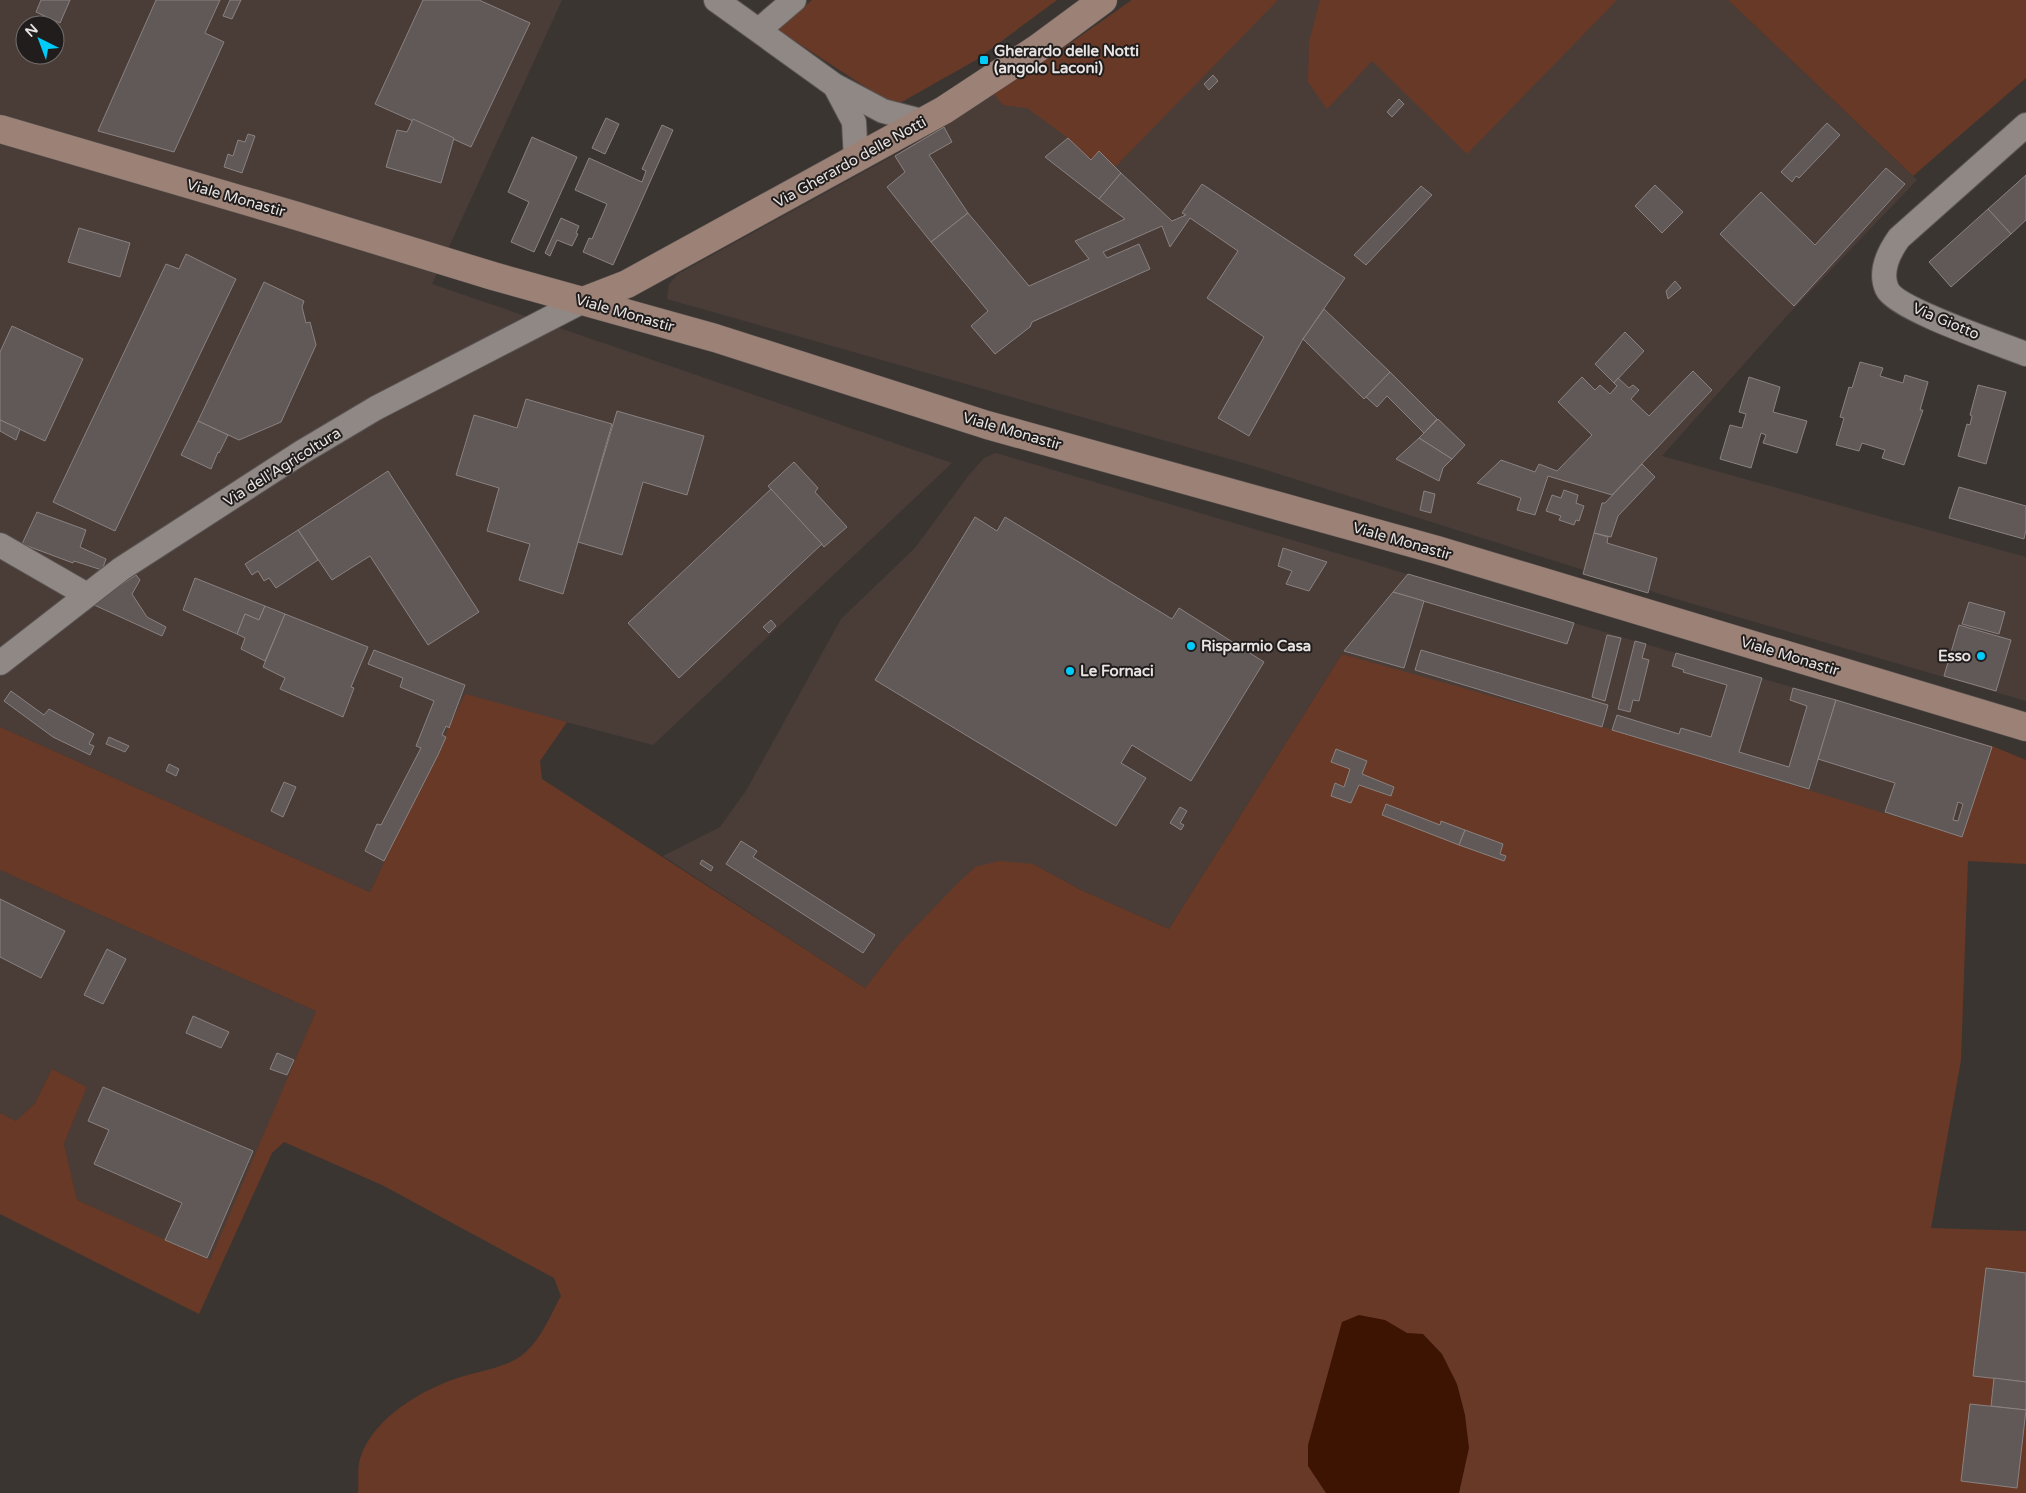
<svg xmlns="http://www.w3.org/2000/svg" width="2026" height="1493" font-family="'Varela Round',sans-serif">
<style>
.built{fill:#4a3d38;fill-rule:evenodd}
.green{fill:#683926}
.water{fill:#3d1302}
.building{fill:#605957;stroke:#8a8280;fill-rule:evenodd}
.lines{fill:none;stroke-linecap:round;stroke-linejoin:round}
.street-casing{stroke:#595452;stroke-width:26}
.secondary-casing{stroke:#595452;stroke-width:29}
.street{stroke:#908885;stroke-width:24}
.secondary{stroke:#9c8176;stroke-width:28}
.poi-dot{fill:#00cbf9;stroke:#201d1c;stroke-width:2}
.labels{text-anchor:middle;stroke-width:4;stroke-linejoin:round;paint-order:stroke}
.poi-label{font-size:15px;font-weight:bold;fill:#e8e4e3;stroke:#201d1c;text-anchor:start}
.street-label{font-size:15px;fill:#e8e4e3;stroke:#201d1c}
</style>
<rect width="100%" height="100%" fill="#3b3532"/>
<!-- built -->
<g class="built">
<path d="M0,0H562L432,284L952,463L653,745L465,695L370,892L0,727ZM25,25H55V55H25Z"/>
<polygon points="1132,0 1728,0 1917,180 1784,319 1662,456 2026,557 2026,701 1676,599 1247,464 667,299 669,284 678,274 900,152 1052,56"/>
<polygon points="996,453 1992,746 1966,841 1342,654 1169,929 1081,890 1033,864 975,867 900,943 865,988 663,856 720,827 746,791 841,619 915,548 969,475 984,458"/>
<polygon points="0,870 316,1011 210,1261 77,1200 64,1144 87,1087 52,1069 35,1103 16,1121 0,1113"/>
</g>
<!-- green -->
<g class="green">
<polygon points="812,0 1057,0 976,60 900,103 890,103 778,30"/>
<polygon points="1132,0 1278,0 1115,167 1099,151 1091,160 1068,138 1027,108 1003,105 993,93 1052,56"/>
<polygon points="1320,0 1617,0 1467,154 1372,61 1327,109 1308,82 1309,42"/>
<polygon points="1728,0 2026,0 2026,78 1913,176"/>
<path d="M1342,654L1602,727L1962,837L1992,746L2026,760V864L1968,861L1961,1060L1931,1228L2026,1231V1493H358C359,1483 357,1469 360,1459C373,1417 424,1388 464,1376C481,1371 506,1367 521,1356C540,1342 550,1316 561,1296L554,1278L382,1185L284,1142L272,1153L199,1314L0,1214V1113L16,1121L35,1103L52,1069L87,1087L64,1144L77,1200L210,1260L316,1011L0,870V727L370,892L465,694L567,722L540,761L542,779L865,988L900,943L955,886L975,867L999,861L1033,864L1081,890L1169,929Z"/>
</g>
<!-- water -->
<polygon class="water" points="1359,1315 1385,1320 1407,1333 1423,1334 1442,1354 1457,1384 1465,1415 1469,1448 1459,1493 1326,1493 1308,1466 1308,1445 1342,1322"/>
<!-- building -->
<g class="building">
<polygon points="41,0 70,0 60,23 36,12"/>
<polygon points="156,0 220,0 205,33 224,42 174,152 98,131"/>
<polygon points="230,0 241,0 232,19 223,16"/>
<polygon points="423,0 479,0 530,23 471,147 375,104"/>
<polygon points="1213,75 1218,81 1209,90 1204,84"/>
<polygon points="1399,99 1404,104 1392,117 1387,112"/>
<polygon points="606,118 619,124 605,154 592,148"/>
<polygon points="413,119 454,138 441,183 386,167 397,130 407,132"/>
<polygon points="1827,123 1840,135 1799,178 1796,176 1792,182 1781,172"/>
<polygon points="662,125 673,130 613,265 583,252 589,238 592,239 607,204 575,190 589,158 642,182 646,171 642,169"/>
<polygon points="944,127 952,142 929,155 968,213 931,242 887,187 905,172 895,156"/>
<polygon points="248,134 255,136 242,173 224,167 228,154 233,156 238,140 245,142"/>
<polygon points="532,137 577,157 534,252 511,242 529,202 508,192"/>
<polygon points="1068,138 1091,160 1099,151 1121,173 1099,199 1045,157"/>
<polygon points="1886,168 1905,184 1794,306 1720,234 1761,192 1815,245"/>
<polygon points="1121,173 1172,221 1186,215 1182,213 1202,184 1345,278 1303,339 1249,436 1218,418 1264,337 1207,298 1238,251 1190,218 1170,247 1162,226 1103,252 1107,258 1139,244 1150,269 1032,322 1030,327 995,354 971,326 988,311 931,242 968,213 1029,286 1089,259 1075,241 1125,219 1099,199"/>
<polygon points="2026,175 2026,220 2011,234 1988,209"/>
<polygon points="1655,185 1683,212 1662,233 1635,206"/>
<polygon points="1421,186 1432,195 1366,265 1354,255"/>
<polygon points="1988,209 2011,234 1951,287 1929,262"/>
<polygon points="561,218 579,226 576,233 578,234 572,246 557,240 550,256 545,253"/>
<polygon points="79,228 130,243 120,277 68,262"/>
<polygon points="186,254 236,279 115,531 53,502 166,264 179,269"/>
<polygon points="1675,281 1681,288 1668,299 1666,291"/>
<polygon points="264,282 304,301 302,307 306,323 310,322 316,345 281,422 239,440 198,421"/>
<polygon points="1324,309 1390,372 1364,399 1303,339"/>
<polygon points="12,326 83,359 45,441 0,420 0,352"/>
<polygon points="1625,332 1644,351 1614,383 1595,364"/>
<polygon points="1860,362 1883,368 1880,376 1903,383 1905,375 1928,382 1920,410 1923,410 1904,465 1882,458 1885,450 1862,443 1859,451 1836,445 1844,418 1840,417 1849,387 1852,388"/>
<polygon points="1693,371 1712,390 1612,495 1548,476 1535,515 1517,510 1521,498 1477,483 1501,460 1535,472 1539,464 1557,471 1592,435 1558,402 1582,377 1595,390 1600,385 1610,394 1617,386 1614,383 1618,378 1629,388 1633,385 1639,390 1631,399 1649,416"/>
<polygon points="1390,372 1437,419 1424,433 1387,396 1377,407 1366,397"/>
<polygon points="1749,377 1780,387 1773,412 1807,421 1797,453 1763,443 1766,435 1761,433 1751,468 1720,459 1730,425 1742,428 1746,414 1739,412"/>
<polygon points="1978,385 2006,392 1986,464 1958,456 1967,424 1970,425 1972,416 1970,415"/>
<polygon points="526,399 612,424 563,594 519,580 530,544 487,531 499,488 456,475 474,415 517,428"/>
<polygon points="617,411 704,436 687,495 643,482 622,555 578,542"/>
<polygon points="1438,419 1465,445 1452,459 1419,438"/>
<polygon points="0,420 20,429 16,440 0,431"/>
<polygon points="198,421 228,435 219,453 218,452 211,469 181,455"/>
<polygon points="1419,438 1452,459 1443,468 1439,481 1396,459"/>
<polygon points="794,462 818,488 815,492 847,527 824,547 768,486"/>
<polygon points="1642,464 1655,477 1618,516 1611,537 1594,533 1602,503 1605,503"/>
<polygon points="388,471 479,612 428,645 370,556 332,580 298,530"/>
<polygon points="1959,487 2026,506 2026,530 2024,539 1949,518"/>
<polygon points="771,489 822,544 679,678 628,623"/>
<polygon points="1564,490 1578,495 1576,503 1584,506 1579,521 1576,520 1574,525 1559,520 1561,516 1546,511 1552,495 1561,498"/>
<polygon points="1424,491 1435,494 1431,513 1420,510"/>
<polygon points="37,512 86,530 80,547 106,559 102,570 74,561 73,563 22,544"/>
<polygon points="975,517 997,531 1005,517 1172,619 1179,608 1264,662 1191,781 1132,745 1121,763 1146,778 1116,826 875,680"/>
<polygon points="298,530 318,560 276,588 269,578 264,581 258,571 252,575 245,564"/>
<polygon points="1594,533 1608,537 1607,543 1657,558 1648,593 1583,574"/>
<polygon points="1283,548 1327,562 1309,591 1286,584 1292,571 1278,566"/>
<polygon points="1408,574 1574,623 1567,644 1393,592"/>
<polygon points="136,575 140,580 132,594 147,617 166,627 162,636 92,604"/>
<polygon points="195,578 265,606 259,620 245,614 237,634 183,610"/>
<polygon points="1393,592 1424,601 1404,668 1344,651"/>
<polygon points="1969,602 2005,612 1999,634 1962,624"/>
<polygon points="265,606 285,614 265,661 241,649 245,638 237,634 245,614 259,620"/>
<polygon points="285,614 368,647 351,687 354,688 343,717 280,689 285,678 263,667"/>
<polygon points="771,620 776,626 769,633 763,627"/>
<polygon points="1959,625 2011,640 1996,691 1944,676"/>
<polygon points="1607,635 1621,638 1605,701 1592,697"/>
<polygon points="1635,641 1646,644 1642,658 1649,660 1639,701 1633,700 1630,712 1618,709"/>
<polygon points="374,650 465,685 449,728 446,726 442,735 446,737 438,755 384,861 365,851 377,824 381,825 421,748 416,746 434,701 400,687 403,678 368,664"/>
<polygon points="1421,650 1608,705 1602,727 1415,670"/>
<polygon points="1676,653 1762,678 1739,752 1789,767 1807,706 1790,700 1793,688 1836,700 1809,789 1612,730 1617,715 1679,734 1681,728 1711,737 1727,685 1683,672 1684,670 1672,666"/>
<polygon points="11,691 44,715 49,709 94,734 89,744 94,746 90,755 53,737 4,701"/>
<path d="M1836,700L1992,747L1962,837L1885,812L1895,783L1818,759ZM1958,802L1963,804L1958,821L1953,820Z"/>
<polygon points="109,737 129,746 125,752 106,744"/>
<polygon points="1336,749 1367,761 1362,774 1394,787 1391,796 1359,785 1351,803 1331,796 1335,783 1344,787 1350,769 1331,762"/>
<polygon points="169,764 179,769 176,776 166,771"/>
<polygon points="284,782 296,787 283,817 271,811"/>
<polygon points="1386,804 1440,825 1441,821 1465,830 1459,845 1382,815"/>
<polygon points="1180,807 1187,811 1180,823 1184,825 1181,830 1170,823"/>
<polygon points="1465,830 1503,844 1500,854 1506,856 1504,861 1459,845"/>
<polygon points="741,841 757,851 753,857 875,935 863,953 726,864"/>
<polygon points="702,860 713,867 711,871 700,864"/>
<polygon points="0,899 65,931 41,978 0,957"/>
<polygon points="107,949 126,959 103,1004 84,995"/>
<polygon points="193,1016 229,1032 221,1048 186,1033"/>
<polygon points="277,1053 294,1060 287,1075 270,1069"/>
<polygon points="103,1087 253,1151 207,1258 165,1240 182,1203 94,1164 109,1130 88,1121"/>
<polygon points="1986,1268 2026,1273 2026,1382 1973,1376"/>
<polygon points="1994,1378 2026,1382 2026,1410 1991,1406"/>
<polygon points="1970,1404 2026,1410 2017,1488 1961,1481"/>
</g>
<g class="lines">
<defs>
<g id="street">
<polyline points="716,0 834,85 883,111 922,121"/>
<polyline points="759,30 794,0"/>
<polyline points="835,86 854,122 856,160"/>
<path d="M2026,125L1899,238C1889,252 1879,271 1887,289C1896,309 2001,344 2026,354"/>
<polyline points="0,545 87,595"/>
<polyline points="0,663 121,569 302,452 376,408 583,301"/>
</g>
<g id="secondary">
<polyline points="0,129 297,216 493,276 715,338 987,425 1437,550 2026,727"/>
<polyline points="583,301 627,284 944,110 1038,48 1103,0"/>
</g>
</defs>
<!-- street casing -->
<use href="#street" class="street-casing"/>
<!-- secondary casing -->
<use href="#secondary" class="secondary-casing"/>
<!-- street -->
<use href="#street" class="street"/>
<!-- secondary -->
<use href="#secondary" class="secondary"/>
</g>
<!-- markers -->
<g class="poi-dot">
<rect x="979" y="55" width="10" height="10" rx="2.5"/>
<circle cx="1191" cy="646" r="5"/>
<circle cx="1981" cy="656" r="5"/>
<circle cx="1070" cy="671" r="5"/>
</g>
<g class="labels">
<!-- poi labels -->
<g class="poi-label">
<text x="994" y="56">Gherardo delle Notti<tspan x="994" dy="17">(angolo Laconi)</tspan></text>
<text x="1201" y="651">Risparmio Casa</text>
<text x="1971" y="661" text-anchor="end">Esso</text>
<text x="1080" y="676">Le Fornaci</text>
</g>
<!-- street labels -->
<g class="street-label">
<text transform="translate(850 162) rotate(-29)" y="5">Via Gherardo delle Notti</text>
<text transform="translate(236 198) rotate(16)" y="5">Viale Monastir</text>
<text transform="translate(625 313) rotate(16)" y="5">Viale Monastir</text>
<text transform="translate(1946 321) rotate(23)" y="5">Via Giotto</text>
<text transform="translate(1012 431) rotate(16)" y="5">Viale Monastir</text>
<text transform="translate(282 467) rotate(-32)" y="5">Via dell'Agricoltura</text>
<text transform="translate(1402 541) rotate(16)" y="5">Viale Monastir</text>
<text transform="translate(1790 656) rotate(17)" y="5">Viale Monastir</text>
</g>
</g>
<!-- north arrow -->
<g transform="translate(40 40) rotate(318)"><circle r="24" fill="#201d1c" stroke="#706d6c"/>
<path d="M0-4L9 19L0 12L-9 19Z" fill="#00cbf9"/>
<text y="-8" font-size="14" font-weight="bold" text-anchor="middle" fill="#e8e4e3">N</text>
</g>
</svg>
